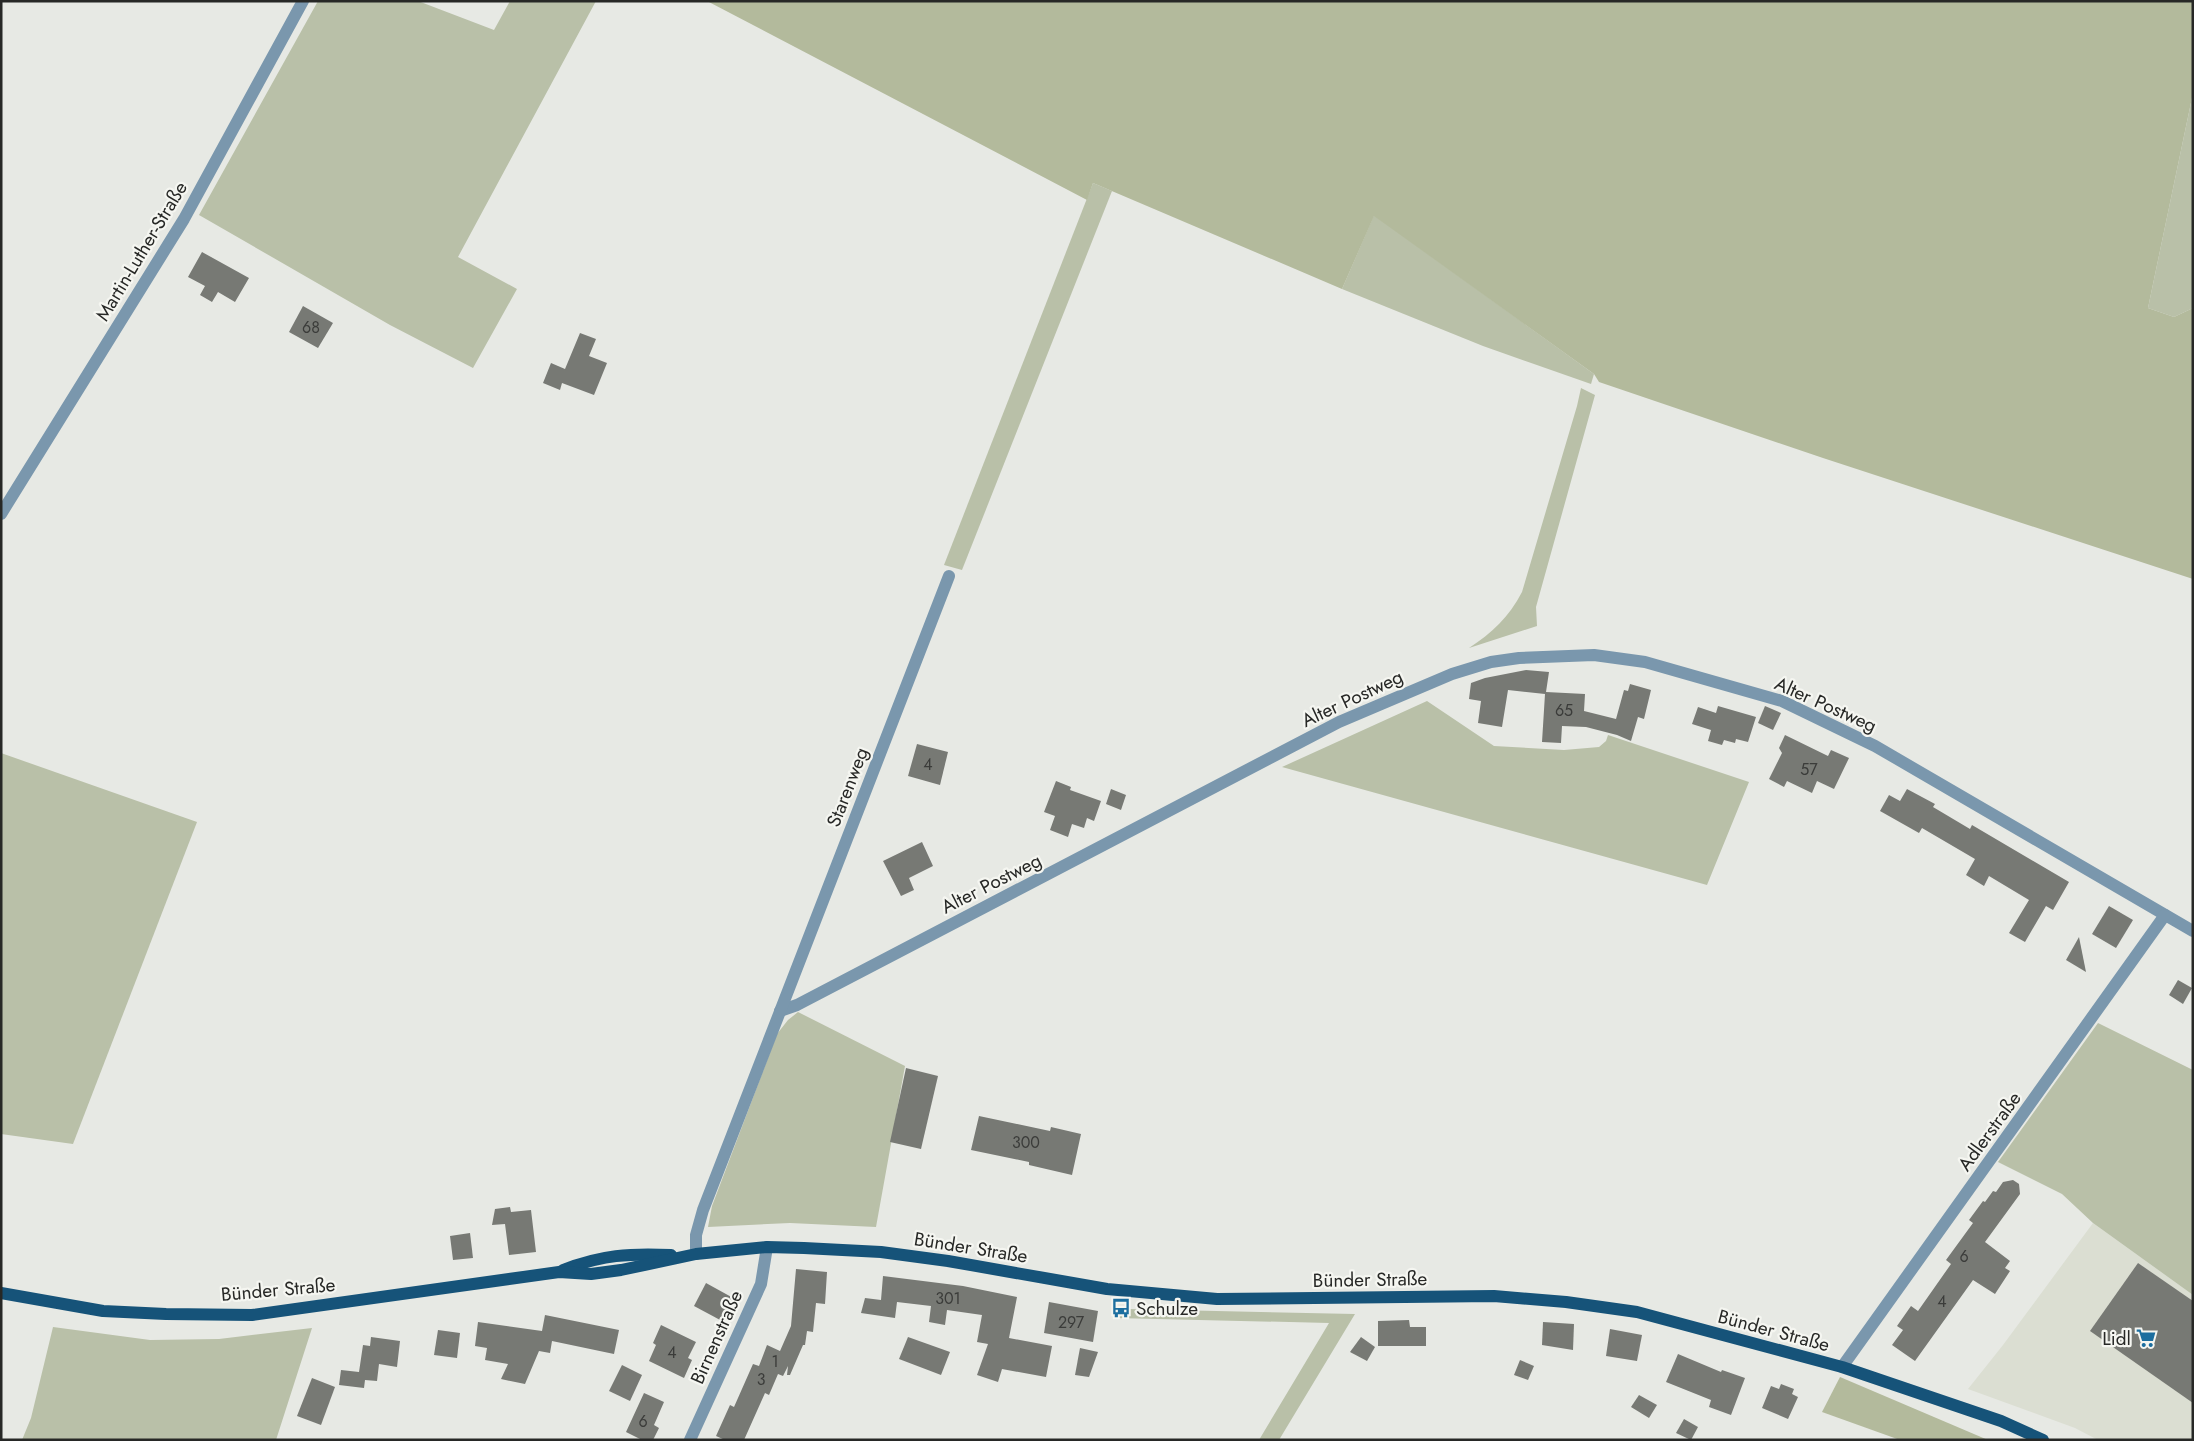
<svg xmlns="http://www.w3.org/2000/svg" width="2194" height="1441" font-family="Jost,sans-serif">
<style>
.built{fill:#dbded2}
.green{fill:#b9c0a8}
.forest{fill:#b3ba9c}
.building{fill:#777974}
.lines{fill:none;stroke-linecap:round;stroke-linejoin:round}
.minor{stroke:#7a97ad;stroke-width:12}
.major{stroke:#165379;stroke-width:12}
.labels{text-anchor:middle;stroke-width:4.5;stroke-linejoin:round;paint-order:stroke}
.number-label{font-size:16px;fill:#3b3c3a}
.street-label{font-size:19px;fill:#272826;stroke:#f5f6f1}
.poi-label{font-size:19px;fill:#272826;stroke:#f5f6f1;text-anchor:start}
</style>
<rect width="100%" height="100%" fill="#e7e9e4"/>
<!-- built -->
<polygon class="built" points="2093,1223 2193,1295 2193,1440 2098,1440 2075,1428 1968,1389 2003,1345"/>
<!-- green -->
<g class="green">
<polygon points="318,1 418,1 494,30 510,1 596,1 458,257 517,289 473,368 390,325 199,215"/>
<polygon points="2193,93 2193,308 2174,317 2148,308"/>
<polygon points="1093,183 1112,191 962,570 944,565"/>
<polygon points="1374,215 1594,374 1591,384 1483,346 1342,289"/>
<path d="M1581,388L1595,395L1536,607L1537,626L1469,648C1492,633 1509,617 1522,592L1577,406Z"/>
<polygon points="1427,701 1494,746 1564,750 1599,747 1606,741 1608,735 1749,782 1707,885 1282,767"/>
<polygon points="1,753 197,822 73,1144 1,1134"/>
<polygon points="798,1012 905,1066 876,1227 790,1223 708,1227 712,1206 777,1034 788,1020"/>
<polygon points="2098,1023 2193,1070 2193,1295 2093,1223 2062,1194 1998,1162"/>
<polygon points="1127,1309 1355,1314 1279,1440 1259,1440 1329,1323 1115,1318"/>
<polygon points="53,1327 150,1340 219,1339 312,1328 276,1440 22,1440 31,1418"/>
</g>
<!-- forest -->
<g class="forest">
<polygon points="707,1 2193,1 2193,93 2148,308 2174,317 2193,308 2193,579 1823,458 1599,382 1594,374 1374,216 1342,289 1093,183 1087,200"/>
<polygon points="1840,1377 1988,1440 1900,1440 1822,1412"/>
</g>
<!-- building -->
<g class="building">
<polygon points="202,252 249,278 235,302 218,292 212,302 200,295 205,286 188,277"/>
<polygon points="303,306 333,323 318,348 289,332"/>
<polygon points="580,333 596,339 589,356 607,363 594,395 562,383 560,390 543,383 551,363 565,369"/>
<polygon points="1526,670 1549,672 1546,692 1585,694 1584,711 1616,719 1624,690 1628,691 1630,684 1651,690 1644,719 1638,717 1631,741 1617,735 1586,727 1562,726 1561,743 1542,742 1545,694 1508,690 1502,727 1478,723 1481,701 1469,699 1471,683 1485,678"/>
<polygon points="1718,706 1756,717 1748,742 1736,739 1735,743 1724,740 1722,745 1708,741 1711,730 1692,724 1698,707 1716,713"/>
<polygon points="1765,706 1781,713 1773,730 1758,723"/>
<polygon points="1785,735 1828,756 1831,750 1849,758 1834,789 1817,781 1812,793 1787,781 1784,787 1769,779 1782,753 1779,748"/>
<polygon points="917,744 948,752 940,785 908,776"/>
<polygon points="1056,781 1071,787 1070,790 1101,801 1094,821 1087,818 1084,828 1072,824 1068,837 1050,830 1055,816 1044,812"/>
<polygon points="1111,789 1126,795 1121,810 1106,804"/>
<polygon points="1907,789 1935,804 1933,807 1970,829 1972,825 2069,882 2053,910 2046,906 2025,942 2009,933 2029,900 1989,876 1984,886 1966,875 1975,859 1922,828 1919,833 1880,811 1889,795 1900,801"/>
<polygon points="922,842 933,866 909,878 914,890 901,896 883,861"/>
<polygon points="2109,906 2133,920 2116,948 2092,934"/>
<polygon points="2079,937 2086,972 2066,960"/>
<polygon points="2178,980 2192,988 2183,1004 2169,995"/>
<polygon points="906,1068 938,1076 921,1149 890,1142"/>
<polygon points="979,1116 1050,1131 1051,1127 1081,1134 1072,1175 1029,1165 1029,1162 971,1150"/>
<polygon points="2013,1180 2019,1184 2020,1194 1985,1242 2010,1261 2005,1268 2010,1271 1995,1294 1973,1280 1915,1361 1892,1345 1903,1330 1897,1326 1911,1306 1918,1311 1951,1264 1946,1260 1973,1223 1969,1220 1983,1201 1985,1202 1993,1191 1996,1192 2003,1182"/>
<polygon points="510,1207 511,1212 531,1210 536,1252 509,1255 505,1224 492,1225 495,1209"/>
<polygon points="470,1233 473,1258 453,1260 450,1236"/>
<polygon points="2138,1263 2193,1301 2193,1403 2090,1331"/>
<polygon points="796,1269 827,1272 825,1304 816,1303 813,1332 807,1331 805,1345 803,1345 790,1375 787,1375 788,1366 783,1376 778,1374 769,1395 765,1393 744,1440 725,1440 716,1436 730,1405 734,1407 753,1364 759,1366 767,1345 780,1351 791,1326"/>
<polygon points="883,1276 963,1286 1017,1297 1009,1338 1052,1346 1046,1377 1002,1369 998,1382 977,1375 988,1344 977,1342 982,1315 947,1310 945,1325 929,1322 931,1306 897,1302 895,1318 861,1313 865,1298 881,1300"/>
<polygon points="706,1283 735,1299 722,1321 694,1306"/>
<polygon points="1049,1302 1098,1311 1093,1342 1044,1333"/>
<polygon points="545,1315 619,1330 614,1354 552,1341 550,1353 539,1351 525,1384 501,1379 508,1364 485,1360 487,1348 475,1346 478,1322 542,1331"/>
<polygon points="1409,1320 1410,1327 1426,1327 1426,1346 1378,1346 1378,1321"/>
<polygon points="1543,1322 1574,1324 1573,1350 1542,1345"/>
<polygon points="661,1325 696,1342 688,1358 692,1360 684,1378 649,1361 656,1345 653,1343"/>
<polygon points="1610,1329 1642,1335 1637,1361 1606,1356"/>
<polygon points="438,1330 460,1333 457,1358 434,1355"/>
<polygon points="371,1337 400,1341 397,1367 379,1364 377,1381 365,1380 364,1388 339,1385 341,1370 359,1372 363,1345 370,1346"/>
<polygon points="908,1337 950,1352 941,1375 899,1359"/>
<polygon points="1361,1337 1375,1347 1367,1361 1350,1352"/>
<polygon points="1080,1348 1098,1352 1089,1377 1075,1375"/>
<polygon points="1678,1354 1721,1372 1722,1370 1745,1378 1731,1415 1709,1407 1711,1400 1666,1382"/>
<polygon points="1520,1360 1534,1366 1528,1380 1514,1375"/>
<polygon points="622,1365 642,1375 630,1401 609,1391"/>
<polygon points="312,1378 335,1387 321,1425 297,1416"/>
<polygon points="1781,1384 1794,1389 1792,1394 1798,1397 1788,1419 1762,1408 1771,1386 1779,1389"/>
<polygon points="644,1393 664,1402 654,1425 659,1428 653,1440 642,1440 626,1432"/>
<polygon points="1639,1395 1657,1405 1649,1418 1631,1407"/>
<polygon points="1684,1419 1698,1427 1691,1440 1676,1433"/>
</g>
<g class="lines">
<!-- minor -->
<g class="minor">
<polyline points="1,514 184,219 303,1"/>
<polyline points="780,1011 797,1005 1339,722 1452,674 1491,662 1519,658 1594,655 1645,662 1782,701 1875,746 2193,931"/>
<polyline points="696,1254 696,1235 703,1210 949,576"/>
<polyline points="1842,1367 2165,915"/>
<polyline points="690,1440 761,1284 767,1247"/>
</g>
<!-- major -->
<g class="major">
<path d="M563,1270C601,1255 630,1253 671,1255"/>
<polyline points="1,1293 103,1311 166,1314 252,1315 559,1272 591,1274 621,1270 696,1254 767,1247 804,1248 881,1252 948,1261 1107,1289 1217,1299 1494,1296 1566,1302 1637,1312 1842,1367 2001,1421 2043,1440"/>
</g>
</g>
<!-- icons -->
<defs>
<symbol id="bus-bare" viewBox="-9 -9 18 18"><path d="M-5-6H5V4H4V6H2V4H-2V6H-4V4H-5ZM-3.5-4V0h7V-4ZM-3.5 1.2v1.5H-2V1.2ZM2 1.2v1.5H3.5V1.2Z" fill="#1c6e9f" stroke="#f5f6f1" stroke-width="2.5" paint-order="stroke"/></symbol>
<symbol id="supermarket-bare" viewBox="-9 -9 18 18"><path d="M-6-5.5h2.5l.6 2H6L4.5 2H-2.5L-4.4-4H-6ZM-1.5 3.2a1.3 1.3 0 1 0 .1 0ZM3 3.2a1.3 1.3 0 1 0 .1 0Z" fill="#1c6e9f" stroke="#f5f6f1" stroke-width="2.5" paint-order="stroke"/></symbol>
</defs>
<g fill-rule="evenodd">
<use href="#bus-bare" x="1107" y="1294" width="28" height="28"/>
<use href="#supermarket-bare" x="2132" y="1324" width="28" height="28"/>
</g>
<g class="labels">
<!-- number labels -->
<g class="number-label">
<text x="311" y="333">68</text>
<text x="1564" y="716">65</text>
<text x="928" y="770">4</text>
<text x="1809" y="775">57</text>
<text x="1026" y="1148">300</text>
<text x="1964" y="1262">6</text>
<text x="948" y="1304">301</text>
<text x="1942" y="1307">4</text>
<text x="1071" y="1328">297</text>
<text x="672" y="1358">4</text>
<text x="775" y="1367">1</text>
<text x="761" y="1385">3</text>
<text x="643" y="1427">6</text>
</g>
<!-- street labels -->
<g class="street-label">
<text transform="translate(141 251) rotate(-59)" y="7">Martin-Luther-Straße</text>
<text transform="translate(1352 698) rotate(-25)" y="7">Alter Postweg</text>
<text transform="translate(1826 704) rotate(24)" y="7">Alter Postweg</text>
<text transform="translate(847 787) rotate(-69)" y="7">Starenweg</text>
<text transform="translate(991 883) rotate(-27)" y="7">Alter Postweg</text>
<text transform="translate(1989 1131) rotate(-54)" y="7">Adlerstraße</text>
<text transform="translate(971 1247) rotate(9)" y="7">Bünder Straße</text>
<text transform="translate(1370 1279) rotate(-1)" y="7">Bünder Straße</text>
<text transform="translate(278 1289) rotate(-5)" y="7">Bünder Straße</text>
<text transform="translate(1774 1330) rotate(15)" y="7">Bünder Straße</text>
<text transform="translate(716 1337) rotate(-66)" y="7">Birnenstraße</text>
</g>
<!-- poi labels -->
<g class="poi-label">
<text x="1136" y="1315">Schulze</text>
<text x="2131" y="1345" text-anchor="end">Lidl</text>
</g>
</g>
<!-- border -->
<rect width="2194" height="1441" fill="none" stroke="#272826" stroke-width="5"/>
</svg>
